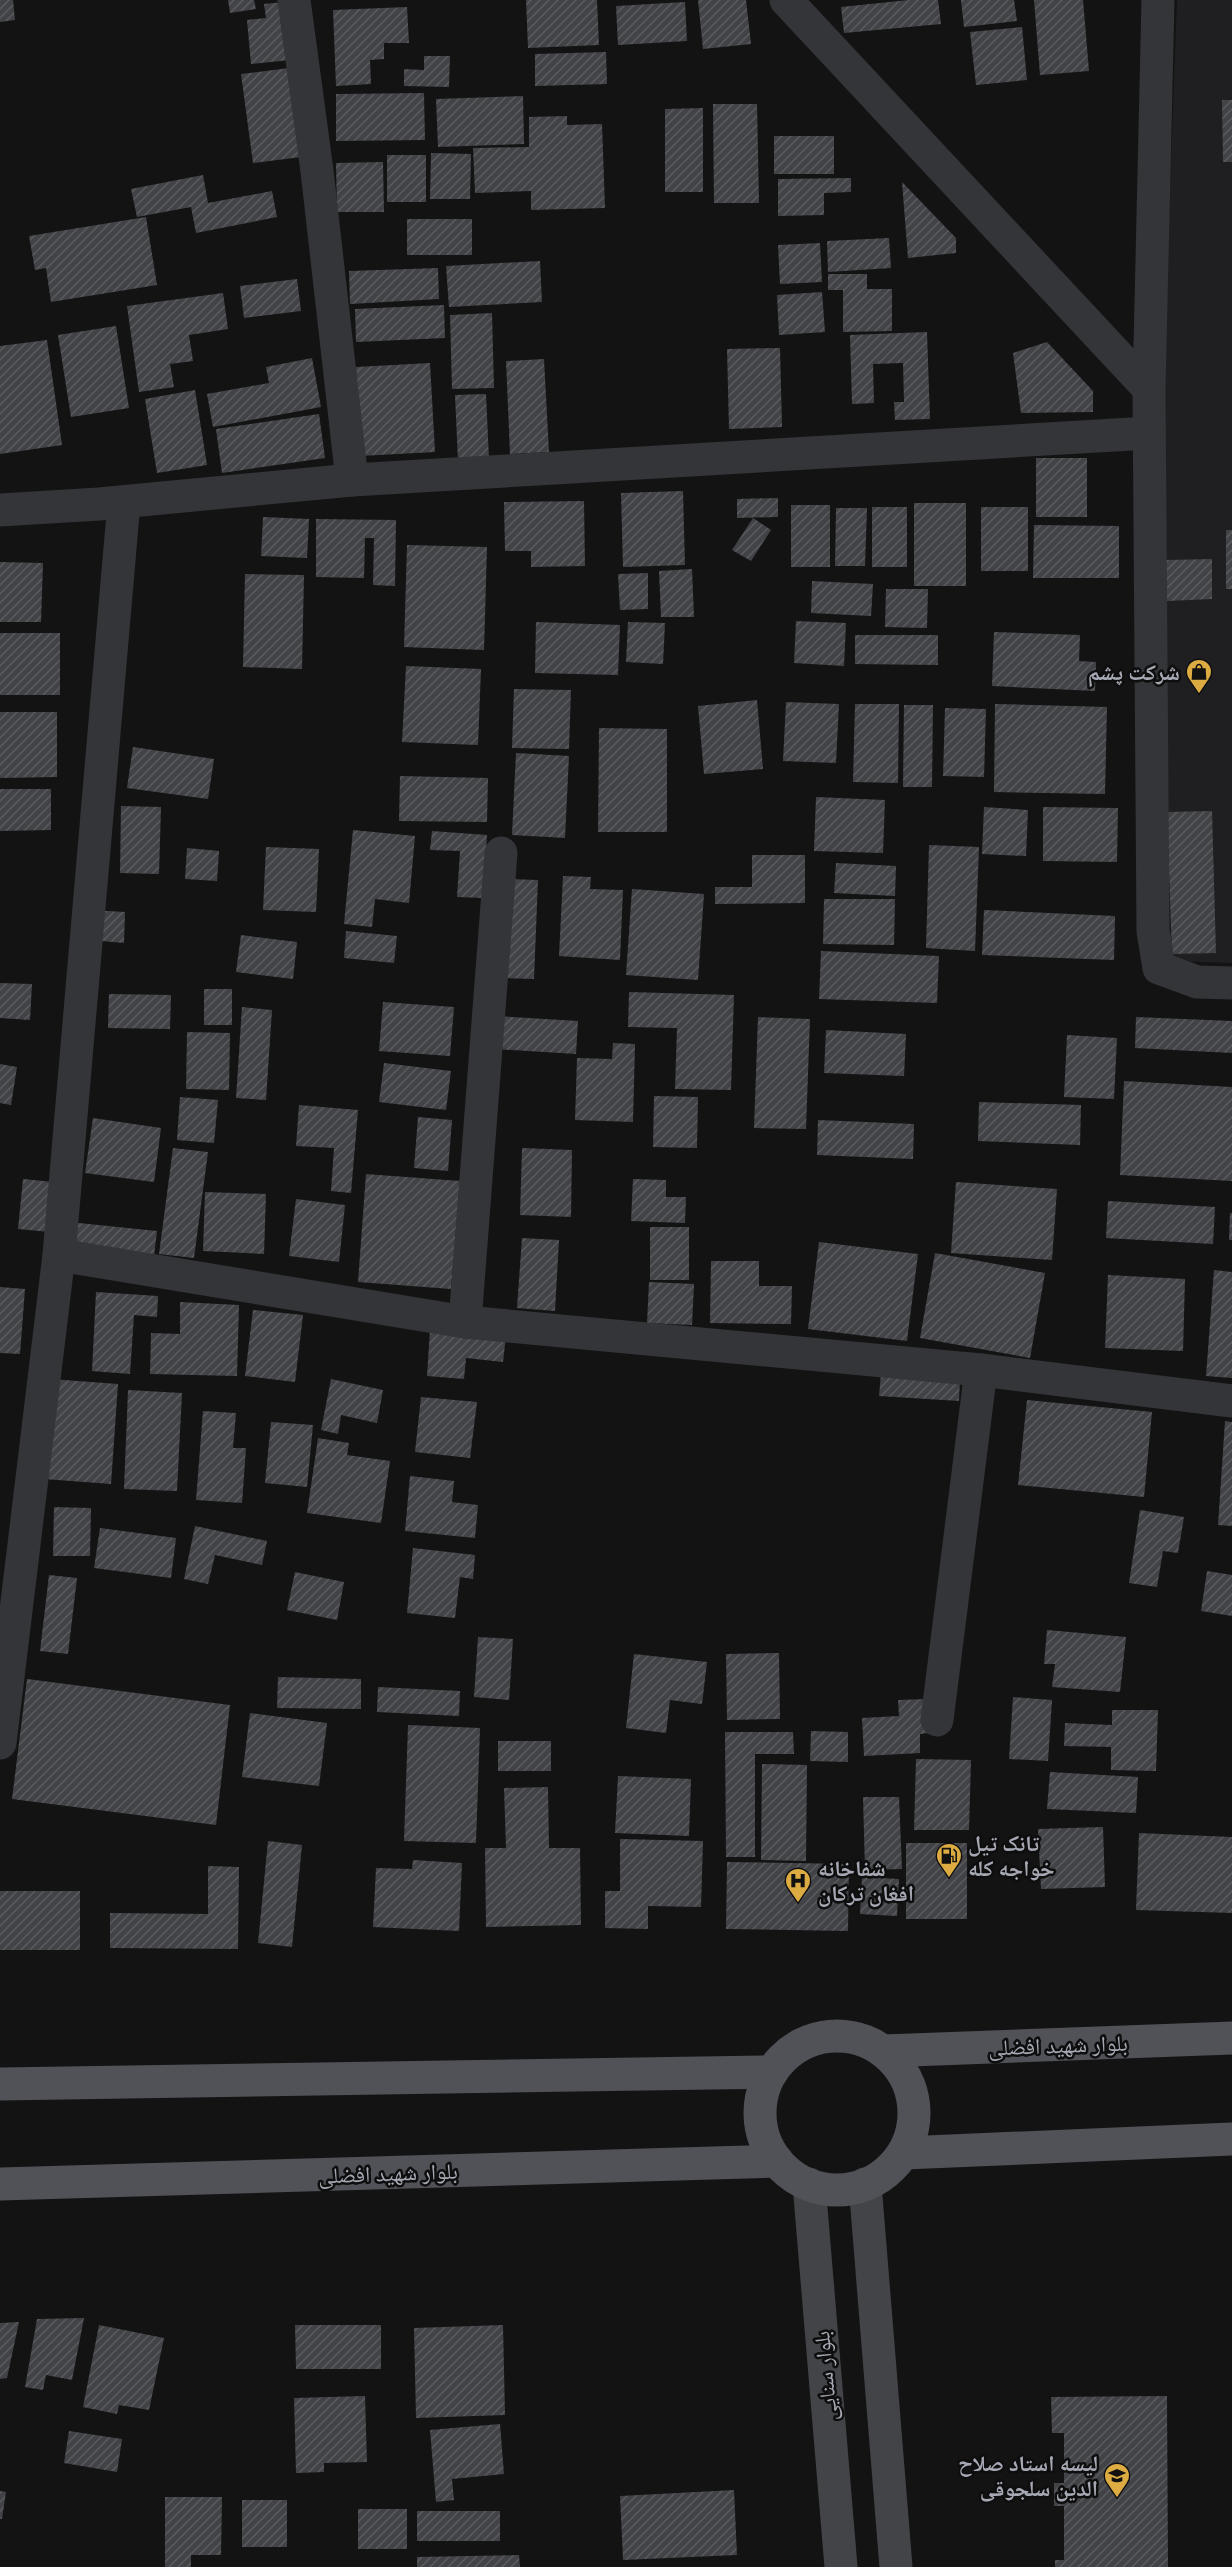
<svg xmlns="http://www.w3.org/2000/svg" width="1232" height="2567" font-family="Figtree,'Noto Naskh Arabic',sans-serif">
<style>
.built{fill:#1f1f21}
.building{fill:url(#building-hatch)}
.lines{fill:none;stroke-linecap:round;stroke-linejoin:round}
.minor{stroke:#343538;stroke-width:33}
.secondary{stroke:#424448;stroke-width:33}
.primary{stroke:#505257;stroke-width:33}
.labels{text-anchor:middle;stroke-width:5;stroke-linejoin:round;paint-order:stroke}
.poi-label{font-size:22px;font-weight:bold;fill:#a6a9b3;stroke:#0e0e0f;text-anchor:end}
.street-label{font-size:22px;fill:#a6a9b3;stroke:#0e0e0f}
</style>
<defs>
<pattern id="building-hatch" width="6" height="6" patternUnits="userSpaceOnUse" patternTransform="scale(1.5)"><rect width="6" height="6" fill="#424347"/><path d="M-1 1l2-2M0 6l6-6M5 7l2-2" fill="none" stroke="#5a5b5f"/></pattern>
</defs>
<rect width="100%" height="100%" fill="#131314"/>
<!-- built -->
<polygon class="built" points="1177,0 1232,0 1232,963 1170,961 1161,428"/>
<!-- building -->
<g class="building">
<polygon points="0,0 13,0 15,20 0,22"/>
<polygon points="228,0 254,0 256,9 230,13"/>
<polygon points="526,0 597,0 599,45 528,48"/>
<polygon points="698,0 746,0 751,44 703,49"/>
<polygon points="909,0 938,0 941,24 844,33 841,7"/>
<polygon points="961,0 1014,0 1017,21 964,27"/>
<polygon points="1034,0 1083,0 1089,71 1040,75"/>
<polygon points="284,2 290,60 251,64 247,20 266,18 264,4"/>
<polygon points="685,2 687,41 618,45 616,6"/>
<polygon points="407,7 409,43 384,43 384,59 370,60 371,84 336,86 333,10"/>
<polygon points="1022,27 1027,80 976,85 970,32"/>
<polygon points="606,52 607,84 535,86 535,54"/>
<polygon points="424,56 450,56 449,87 404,86 404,69 424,70"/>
<polygon points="289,68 301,157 253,163 241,74"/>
<polygon points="424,93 425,140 336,141 336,94"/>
<polygon points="523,96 524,144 438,147 436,99"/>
<polygon points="1222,100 1232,100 1232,162 1223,162"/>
<polygon points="713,104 757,104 759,203 714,203"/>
<polygon points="703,108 703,192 665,192 665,109"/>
<polygon points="567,116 567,125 602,124 605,208 531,210 531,191 475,193 473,148 529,147 529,117"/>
<rect x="774" y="136" width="60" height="38"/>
<polygon points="431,153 471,154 470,199 430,199"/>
<rect x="387" y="155" width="39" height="47"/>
<polygon points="383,162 384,212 337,212 336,163"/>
<polygon points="203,175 208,203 272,191 277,217 196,233 191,207 137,217 131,189"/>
<polygon points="851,178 851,192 824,193 824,215 778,216 778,179"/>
<polygon points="902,182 956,238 956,253 908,258"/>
<polygon points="146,217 157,285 51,302 46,268 35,270 29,236"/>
<rect x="407" y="219" width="65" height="36"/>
<polygon points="889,238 891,268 828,272 827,241"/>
<polygon points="820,243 822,282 780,284 778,245"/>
<polygon points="540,261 542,302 449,307 446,266"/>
<polygon points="438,268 439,299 350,304 349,271"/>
<polygon points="828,274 867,274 867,289 892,289 892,331 843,332 843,290 828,290"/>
<polygon points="297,279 301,311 244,318 240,286"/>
<polygon points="822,292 825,332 779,335 777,295"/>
<polygon points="223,293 228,329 189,335 193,361 170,364 174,387 139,392 127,306"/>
<polygon points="444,305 445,338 356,342 355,309"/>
<polygon points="492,313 494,388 452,389 450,315"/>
<polygon points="116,326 129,408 71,417 58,335"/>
<polygon points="927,332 930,419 895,420 894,402 904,402 903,363 873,364 874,403 852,404 850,335"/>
<polygon points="47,340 62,445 0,454 0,346"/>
<polygon points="1047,342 1093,391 1093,412 1021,413 1013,353"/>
<polygon points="780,348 782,427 729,429 727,349"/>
<polygon points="312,358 321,407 213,427 207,394 269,383 266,367"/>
<polygon points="544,359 549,452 510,454 506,361"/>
<polygon points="430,363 435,452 360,456 356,367"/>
<polygon points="195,390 207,465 157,473 145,399"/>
<polygon points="486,394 489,459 458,461 455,395"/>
<polygon points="319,414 325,458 222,473 216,429"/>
<rect x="1036" y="458" width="51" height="59"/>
<polygon points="683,491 685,565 623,567 621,493"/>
<polygon points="778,498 778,517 737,518 737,499"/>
<polygon points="584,501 585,566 531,567 531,551 505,551 504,502"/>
<rect x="914" y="503" width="52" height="83"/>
<rect x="791" y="505" width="39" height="62"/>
<rect x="872" y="507" width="35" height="60"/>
<rect x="981" y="507" width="47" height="64"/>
<polygon points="836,508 867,508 865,566 835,566"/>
<polygon points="263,517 309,519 307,558 261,556"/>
<polygon points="753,518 771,530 751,561 732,550"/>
<polygon points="316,519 396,520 395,586 373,585 374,538 365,538 364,578 316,577"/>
<polygon points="1034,525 1119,526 1119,578 1033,578"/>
<rect x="1226" y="530" width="6" height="59"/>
<polygon points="407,545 487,547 484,650 404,647"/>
<polygon points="1212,559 1212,599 1167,601 1166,560"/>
<polygon points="0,562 43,563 41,622 0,622"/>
<polygon points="692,569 694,617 661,617 659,571"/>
<polygon points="648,573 648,609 620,610 618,574"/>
<polygon points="245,574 304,575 302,669 243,667"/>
<polygon points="812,581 873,584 871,616 811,613"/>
<polygon points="886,589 928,589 927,628 885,627"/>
<polygon points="796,621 846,623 844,666 794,663"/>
<polygon points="536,622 620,625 618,675 535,673"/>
<polygon points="628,622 665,623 663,664 626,662"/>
<polygon points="994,632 1080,635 1079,661 1096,662 1095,691 992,686"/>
<rect x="0" y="633" width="60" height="62"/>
<polygon points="855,635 938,635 938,665 855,664"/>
<polygon points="406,666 481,669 478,745 402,742"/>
<polygon points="514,689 571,690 569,749 512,748"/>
<polygon points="757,700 763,769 704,774 698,706"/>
<polygon points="786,702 839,704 836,763 783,761"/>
<polygon points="855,704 899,704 898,783 853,782"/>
<polygon points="995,704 1107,707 1105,794 994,792"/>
<polygon points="904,705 933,705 932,787 903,787"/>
<polygon points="945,708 986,709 984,777 943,776"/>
<polygon points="0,712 57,712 57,777 0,778"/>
<polygon points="599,728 667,729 667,832 598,832"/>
<polygon points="133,747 214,759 208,799 127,788"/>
<polygon points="516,753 569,756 565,838 512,835"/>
<polygon points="400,776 488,778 487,822 399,821"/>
<polygon points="0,789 51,789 51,830 0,831"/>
<polygon points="816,797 885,800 883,853 814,851"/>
<polygon points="121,806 161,807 159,874 120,873"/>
<polygon points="984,807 1028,810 1026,856 982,854"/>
<polygon points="1043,807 1118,808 1117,862 1043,861"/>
<polygon points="1212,811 1216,953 1172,954 1167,812"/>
<polygon points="353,830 415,836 409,903 375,899 372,927 344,924"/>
<polygon points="432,831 487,835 483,898 457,897 460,851 430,850"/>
<polygon points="929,845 979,847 975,951 926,948"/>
<polygon points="266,847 319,849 316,912 263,910"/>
<polygon points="187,848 219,851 217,881 185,879"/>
<polygon points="752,855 805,855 805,903 715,904 715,887 752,887"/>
<polygon points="836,863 896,866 895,896 834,893"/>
<polygon points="563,876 591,877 590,889 623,890 620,960 559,956"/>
<polygon points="505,879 538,880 534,979 501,978"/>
<polygon points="632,889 704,894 698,980 626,975"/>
<polygon points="824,899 895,899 894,945 823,944"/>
<polygon points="91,910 125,912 124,943 90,940"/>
<polygon points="984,910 1115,916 1114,960 982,955"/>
<polygon points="346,931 397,936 394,963 344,958"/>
<polygon points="241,935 297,942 293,979 236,972"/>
<polygon points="821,951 939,956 937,1003 819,999"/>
<polygon points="0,983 32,984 30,1020 0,1018"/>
<rect x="204" y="989" width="28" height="36"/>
<polygon points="629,992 734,995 731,1090 675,1089 677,1028 628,1027"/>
<polygon points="109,994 171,995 170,1029 108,1028"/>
<polygon points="383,1002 454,1007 450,1056 379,1051"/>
<polygon points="242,1007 272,1010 266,1100 236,1098"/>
<polygon points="497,1016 578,1021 576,1054 495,1049"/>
<polygon points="758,1017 810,1019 806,1129 754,1128"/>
<polygon points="1136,1017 1232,1021 1232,1053 1135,1048"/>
<polygon points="826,1030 906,1034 904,1076 824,1073"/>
<polygon points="187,1032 230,1033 229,1090 186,1089"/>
<polygon points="1067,1035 1117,1038 1114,1099 1064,1097"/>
<polygon points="613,1043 635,1044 633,1122 575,1120 577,1058 612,1059"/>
<polygon points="384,1063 451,1071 446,1110 379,1102"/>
<polygon points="0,1064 17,1067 11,1105 0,1103"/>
<polygon points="1124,1081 1232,1087 1232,1181 1120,1175"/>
<polygon points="654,1096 698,1097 697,1148 653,1147"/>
<polygon points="180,1097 218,1100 214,1143 177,1140"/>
<polygon points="979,1102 1081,1105 1080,1145 978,1141"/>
<polygon points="299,1105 358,1110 351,1193 331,1191 334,1148 296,1146"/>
<polygon points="418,1117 452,1120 448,1171 414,1168"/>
<polygon points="93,1118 161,1128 154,1182 85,1173"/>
<polygon points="818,1120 914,1124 913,1159 817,1155"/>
<polygon points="173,1148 208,1152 194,1258 159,1254"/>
<polygon points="522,1148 572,1150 571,1217 520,1215"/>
<polygon points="366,1174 460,1181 451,1289 358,1282"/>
<polygon points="23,1179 54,1182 50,1232 18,1229"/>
<polygon points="633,1179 666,1180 666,1197 686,1197 685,1223 631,1221"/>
<polygon points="956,1182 1057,1189 1052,1260 951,1253"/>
<polygon points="205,1192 266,1194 264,1254 203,1251"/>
<polygon points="296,1199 345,1205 339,1262 289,1256"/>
<polygon points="1108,1201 1215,1207 1213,1244 1106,1238"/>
<polygon points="1230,1213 1232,1213 1232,1240 1229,1240"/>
<polygon points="69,1222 157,1231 154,1256 66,1246"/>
<rect x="650" y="1227" width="39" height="53"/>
<polygon points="522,1238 559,1240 555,1311 517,1308"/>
<polygon points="819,1242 918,1254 907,1341 808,1329"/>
<polygon points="935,1253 1045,1273 1030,1358 920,1338"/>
<polygon points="711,1261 759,1261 759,1286 792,1286 791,1324 710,1323"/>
<polygon points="1214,1270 1232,1272 1232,1378 1206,1376"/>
<polygon points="1108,1275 1185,1279 1183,1351 1105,1348"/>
<polygon points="649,1282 694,1284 692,1325 647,1323"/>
<polygon points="0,1287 25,1289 20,1354 0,1353"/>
<polygon points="96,1292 158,1296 157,1317 134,1315 130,1374 92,1371"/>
<polygon points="180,1302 239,1305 237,1376 150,1374 151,1333 180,1334"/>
<polygon points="253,1310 303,1315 295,1382 245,1376"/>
<polygon points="430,1330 506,1336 503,1362 466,1358 464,1379 427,1376"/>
<polygon points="881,1374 960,1379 959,1401 879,1396"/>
<polygon points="51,1379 118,1384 111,1484 44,1479"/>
<polygon points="331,1379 383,1390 377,1423 341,1415 338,1434 321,1430"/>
<polygon points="128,1390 182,1393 177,1491 124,1489"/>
<polygon points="421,1397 477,1402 470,1458 415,1452"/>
<polygon points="1027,1400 1152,1412 1144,1497 1018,1485"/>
<polygon points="203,1411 236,1413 233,1448 246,1448 242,1503 196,1500"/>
<polygon points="1225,1421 1232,1422 1232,1526 1218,1525"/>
<polygon points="271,1422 313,1425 307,1487 265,1483"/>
<polygon points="318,1438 349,1443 347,1455 390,1461 381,1523 307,1513"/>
<polygon points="410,1476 454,1481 452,1502 478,1505 475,1538 405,1531"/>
<polygon points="54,1507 91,1508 90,1556 53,1556"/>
<polygon points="1140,1510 1184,1517 1178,1553 1163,1551 1157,1587 1129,1583"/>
<polygon points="195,1526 267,1541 262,1565 215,1555 208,1584 184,1579"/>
<polygon points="100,1528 176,1538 171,1578 94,1568"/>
<polygon points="413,1548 475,1555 473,1579 460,1577 455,1618 407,1613"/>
<polygon points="1207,1571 1232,1575 1232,1616 1201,1611"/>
<polygon points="295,1572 344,1582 337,1620 287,1610"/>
<polygon points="49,1575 77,1578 68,1654 40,1651"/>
<polygon points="1047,1630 1126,1637 1120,1692 1052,1687 1055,1664 1044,1664"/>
<polygon points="478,1637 513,1639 509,1700 474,1697"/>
<polygon points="779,1653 780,1719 727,1720 726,1654"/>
<polygon points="634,1654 707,1662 702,1704 670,1700 666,1733 626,1728"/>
<polygon points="278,1677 361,1679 361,1709 277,1708"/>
<polygon points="27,1679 230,1705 216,1825 12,1799"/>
<polygon points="378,1687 460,1691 459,1716 377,1712"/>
<polygon points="1013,1697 1052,1700 1048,1761 1009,1759"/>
<polygon points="927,1699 929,1733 920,1734 920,1753 864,1756 862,1718 899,1716 898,1700"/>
<polygon points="1112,1710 1158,1710 1156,1771 1111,1770 1111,1747 1064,1746 1065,1723 1112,1725"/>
<polygon points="250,1713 327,1723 319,1786 242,1777"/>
<polygon points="408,1725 480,1728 476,1843 404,1841"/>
<polygon points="811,1731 848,1732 848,1762 810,1761"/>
<polygon points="725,1732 793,1732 794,1754 755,1754 755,1857 726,1857"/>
<rect x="498" y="1741" width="53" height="30"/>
<polygon points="916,1759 971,1760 969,1830 914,1830"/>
<polygon points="762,1764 807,1765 806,1861 761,1860"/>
<polygon points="1050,1772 1138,1777 1136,1813 1047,1809"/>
<polygon points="618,1776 691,1779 689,1836 615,1833"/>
<polygon points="548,1787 549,1848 580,1848 581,1925 486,1927 485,1848 506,1848 504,1788"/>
<polygon points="863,1797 899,1797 902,1869 865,1870"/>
<polygon points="1103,1827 1105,1887 1041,1889 1038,1829"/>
<polygon points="1139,1833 1232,1837 1232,1913 1136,1910"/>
<polygon points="620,1839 703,1841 701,1907 648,1906 648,1929 605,1928 605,1891 620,1891"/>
<polygon points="268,1841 302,1845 292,1947 258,1943"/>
<rect x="906" y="1843" width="61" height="76"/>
<polygon points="413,1860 462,1863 459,1931 373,1927 376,1868 412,1869"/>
<polygon points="727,1862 849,1864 848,1931 726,1929"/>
<polygon points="208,1866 239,1867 238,1949 110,1948 110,1913 208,1914"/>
<polygon points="862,1877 899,1879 897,1916 860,1914"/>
<rect x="0" y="1891" width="80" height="59"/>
<polygon points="84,2318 72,2380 46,2375 43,2390 25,2387 37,2319"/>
<polygon points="19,2322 7,2378 0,2379 0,2323"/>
<polygon points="99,2325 164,2338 149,2410 119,2405 117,2414 83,2407"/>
<polygon points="295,2325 381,2325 381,2369 296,2369"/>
<polygon points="503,2325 505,2415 416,2418 414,2328"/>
<polygon points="365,2396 367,2462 324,2463 324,2472 296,2473 294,2398"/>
<polygon points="1167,2396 1168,2567 1055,2567 1055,2560 1064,2560 1064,2506 1054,2506 1054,2483 1064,2483 1064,2433 1052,2433 1051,2397"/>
<polygon points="500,2424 504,2474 452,2479 454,2500 436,2502 430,2430"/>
<polygon points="69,2431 122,2439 117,2472 64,2463"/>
<polygon points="734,2490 737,2555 623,2560 620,2496"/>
<polygon points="0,2491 6,2492 2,2519 0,2519"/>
<polygon points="165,2497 222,2497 221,2555 191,2555 191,2567 165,2567"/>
<rect x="242" y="2500" width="45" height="47"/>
<rect x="358" y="2509" width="49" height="40"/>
<rect x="417" y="2511" width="83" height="30"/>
<polygon points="519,2555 520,2567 417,2567 417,2557"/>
</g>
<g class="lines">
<!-- minor -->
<g class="minor">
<polyline points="294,0 317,171 352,480"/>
<polyline points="786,0 1149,389"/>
<polyline points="1158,0 1149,389 1153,931 1159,968 1197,982 1232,983"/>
<polyline points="0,510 99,504 352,480 1149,433"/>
<polyline points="59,1255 465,1322 981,1370 1232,1401"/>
<polyline points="465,1322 501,853"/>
<polyline points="937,1720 981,1370"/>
<polyline points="0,1743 59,1255 124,502"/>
</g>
<!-- secondary -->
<g class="secondary">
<polyline points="809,2184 841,2567"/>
<polyline points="865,2184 896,2567"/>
</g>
<!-- primary -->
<g class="primary">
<circle cx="837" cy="2113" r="77"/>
<polyline points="884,2051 1232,2038"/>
<polyline points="0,2084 772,2072"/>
<polyline points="904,2153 1232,2139"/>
<polyline points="0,2184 777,2161"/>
</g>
</g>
<!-- icons -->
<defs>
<symbol id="shop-pin" viewBox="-11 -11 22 30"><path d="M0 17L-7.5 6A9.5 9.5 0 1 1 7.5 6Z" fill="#dcab42" stroke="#0e0e0f"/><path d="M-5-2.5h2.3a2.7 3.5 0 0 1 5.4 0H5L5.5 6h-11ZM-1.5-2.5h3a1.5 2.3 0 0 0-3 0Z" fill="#111"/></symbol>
<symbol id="fuel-pin" viewBox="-11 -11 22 30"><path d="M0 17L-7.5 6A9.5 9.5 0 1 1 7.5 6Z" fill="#dcab42" stroke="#0e0e0f"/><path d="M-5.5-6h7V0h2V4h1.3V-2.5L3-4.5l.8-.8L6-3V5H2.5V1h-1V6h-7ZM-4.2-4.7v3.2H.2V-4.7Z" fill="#111"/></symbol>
<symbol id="hospital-pin" viewBox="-11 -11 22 30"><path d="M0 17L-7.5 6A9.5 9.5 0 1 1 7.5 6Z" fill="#dcab42" stroke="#0e0e0f"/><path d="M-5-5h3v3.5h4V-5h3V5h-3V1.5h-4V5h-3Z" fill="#111"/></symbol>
<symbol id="school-pin" viewBox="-11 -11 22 30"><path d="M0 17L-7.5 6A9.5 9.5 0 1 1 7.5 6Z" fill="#dcab42" stroke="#0e0e0f"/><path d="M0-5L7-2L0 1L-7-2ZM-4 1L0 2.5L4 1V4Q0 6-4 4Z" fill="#111"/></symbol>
</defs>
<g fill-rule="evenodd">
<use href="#shop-pin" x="1184" y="657" width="30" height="40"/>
<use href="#fuel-pin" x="934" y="1841" width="30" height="40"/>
<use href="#hospital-pin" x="783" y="1866" width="30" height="40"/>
<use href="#school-pin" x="1102" y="2461" width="30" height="40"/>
</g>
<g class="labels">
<!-- poi labels -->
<g class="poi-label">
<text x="1180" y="680">شرکت پشم</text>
<text x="968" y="1851" text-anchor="start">تانک تیل<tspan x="968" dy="25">خواجه کله</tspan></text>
<text x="818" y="1876" text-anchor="start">شفاخانه<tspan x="818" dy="25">افغان ترکان</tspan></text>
<text x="1098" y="2471">لیسه استاد صلاح<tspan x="1098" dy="25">الدین سلجوقی</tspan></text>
</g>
<!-- street labels -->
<g class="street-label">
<text transform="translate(1058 2045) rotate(-2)" y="8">بلوار شهید افضلی</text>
<text transform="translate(388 2173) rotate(-2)" y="8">بلوار شهید افضلی</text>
<text transform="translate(825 2376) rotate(-95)" y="8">بلوار سنایی</text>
</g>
</g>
</svg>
